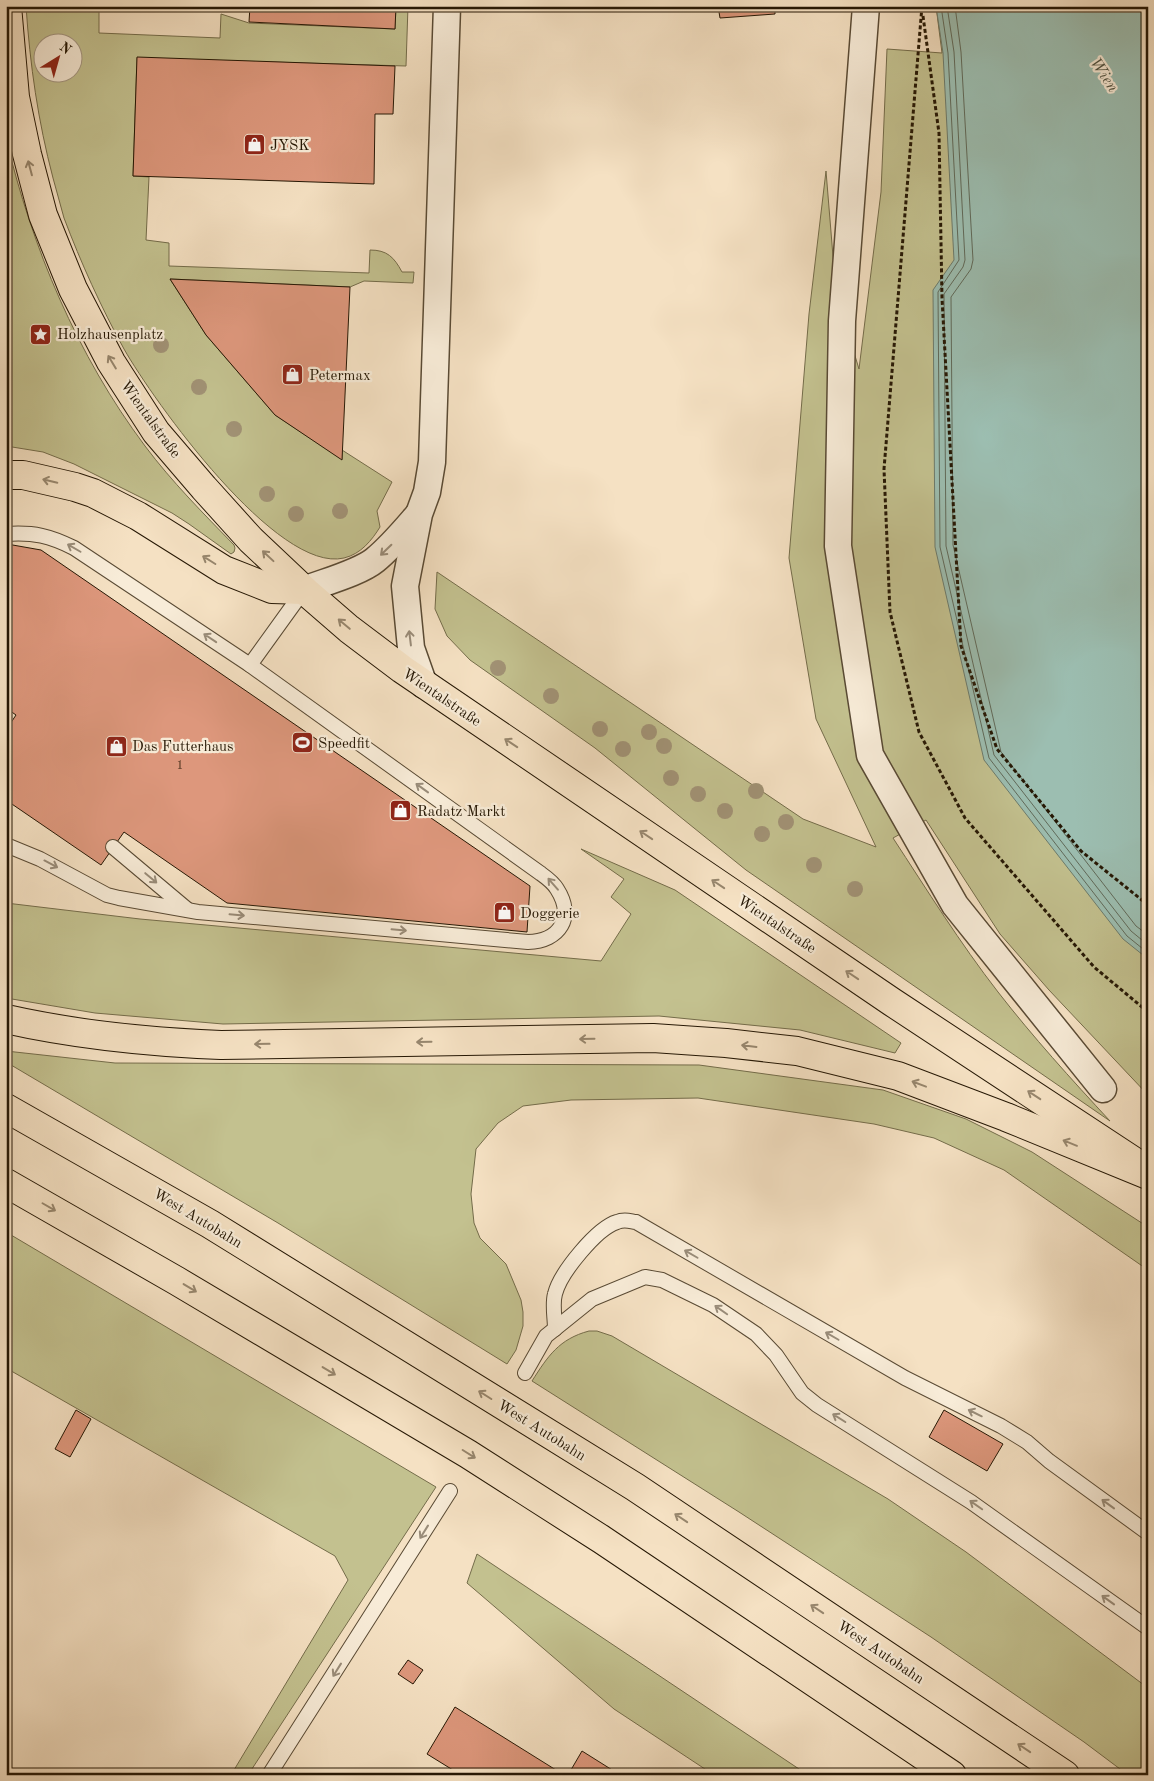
<svg xmlns="http://www.w3.org/2000/svg" width="1154" height="1781" font-family="'Old Standard TT',serif">
<style>
.green{fill:#c3c18f;stroke:#746c4a;fill-rule:evenodd}
.water{fill:#9cbeb1;stroke:#6c7b6c}
.lines{fill:none;stroke-linecap:round;stroke-linejoin:round}
.shore{stroke:#606a5a;stroke-width:1}
.building{fill:#dd977c;stroke:#251704}
.service-casing{stroke:#594a34;stroke-width:16}
.minor-casing{stroke:#594a34;stroke-width:29}
.primary-casing{stroke:#251704;stroke-width:30}
.motorway-casing{stroke:#251704;stroke-width:30}
.path{stroke:#251704;stroke-width:3;stroke-dasharray:4 2.5;stroke-linecap:butt}
.service{stroke:#f8ecd8;stroke-width:14}
.minor{stroke:#f8ecd8;stroke-width:26}
.primary{stroke:#f5e1c3;stroke-width:28}
.motorway{stroke:#f5e1c3;stroke-width:28}
.tree{fill:#a19275}
.oneway{stroke:#97866d}
.oneway2{stroke:#998c79}
.labels{text-anchor:middle;stroke-width:4.5;stroke-linejoin:round;paint-order:stroke}
.number-label{font-size:12px;fill:#533722}
.poi-label{font-size:15px;fill:#251704;stroke:#f8ecd8;text-anchor:start}
.street-label{font-size:15px;fill:#251704;stroke:#f8ecd8}
.water-label{font-size:16px;font-style:italic;fill:#4f5141;stroke:#f8ecd8}
</style>
<rect width="100%" height="100%" fill="#f5e1c3"/>
<filter id="stains"><feTurbulence type="fractalNoise" baseFrequency=".004" numOctaves="4"/><feColorMatrix values="0 0 0 0 .2 0 0 0 0 .09 0 0 0 0 .02 0 0 0 .5 -.17"/></filter>
<radialGradient id="worn" r=".72"><stop offset=".6" stop-color="#630" stop-opacity="0"/><stop offset="1" stop-color="#630" stop-opacity=".3"/></radialGradient>
<!-- green -->
<g class="green">
<path d="M26,6H68V8L99,9V33L220,38L221,14L249,23L395,29L396,6H408L406,66L137,58L133,176L149,177L146,240L169,243V266L369,273L370,250C387,250 394,257 402,272H414L413,283L364,281L350,287L170,279L206,335L275,415L342,459V450L392,482L377,511L380,527C372,540 361,554 344,558C277,574 153,400 124,349C101,307 81,263 64,218C60,205 57,191 53,178C38,121 30,65 26,6ZM42,42H72V72H42Z"/>
<path d="M936,6H1148V1095L1049,990L1000,934L926,820L893,838C927,890 960,943 998,992C1033,1037 1071,1079 1110,1121L746,870L595,748L470,660L447,636L435,609L437,572L803,819L876,847L816,719L789,558L809,314L826,171L836,293L859,369L881,192L887,49L942,53Z"/>
<path d="M6,138C32,248 77,355 145,446C172,482 203,513 234,545L235,548L234,552L231,554L189,524L172,513L74,464L43,452L6,446Z"/>
<polygon points="581,849 675,890 901,1043 895,1053 800,1030 659,1016 223,1024 95,1013 6,998 6,903 140,919 601,961 631,914 611,897 624,879"/>
<polygon points="6,1051 115,1063 699,1065 883,1090 966,1119 1032,1152 1148,1227 1148,1270 1004,1170 934,1138 874,1124 698,1098 571,1100 523,1106 498,1123 476,1149 471,1194 474,1223 480,1238 506,1264 521,1300 523,1312 523,1326 516,1350 507,1364 278,1223 6,1062"/>
<polygon points="6,1232 436,1487 248,1775 231,1775 348,1580 335,1556 6,1368"/>
<path d="M589,1331H597L612,1336L888,1499L966,1552L1148,1688V1775H1128L1084,1742L931,1637L739,1512L532,1381C548,1356 559,1339 589,1331Z"/>
<polygon points="477,1554 808,1775 714,1775 614,1709 467,1583"/>
</g>
<!-- water -->
<polygon class="water" points="936,6 1148,6 1148,959 1123,939 984,760 935,547 933,290 954,260 943,53"/>
<g class="lines">
<!-- shore -->
<g class="shore">
<polyline points="941,6 948,53 959,260 938,292 940,547 989,758 1127,936 1148,953"/>
<polyline points="947,6 954,52 965,260 963,267 944,294 946,546 994,755 1131,931 1148,945"/>
<polyline points="955,6 961,52 973,260 971,269 951,297 953,545 1001,752 1136,926 1148,935"/>
</g>
</g>
<!-- building -->
<g class="building">
<polygon points="250,6 396,6 395,29 249,22"/>
<polygon points="718,6 775,6 775,14 720,18"/>
<polygon points="137,57 395,66 393,114 375,114 374,184 133,176"/>
<polygon points="170,279 350,287 342,460 275,415 206,335"/>
<polygon points="7,544 41,550 530,886 527,932 227,903 124,832 101,865 6,800 6,730 16,715 6,708"/>
<polygon points="76,1410 91,1419 70,1457 55,1449"/>
<polygon points="944,1410 1003,1444 987,1471 929,1437"/>
<polygon points="408,1660 423,1670 413,1684 398,1674"/>
<polygon points="455,1707 564,1775 461,1775 427,1754"/>
<polygon points="582,1751 617,1773 616,1775 568,1775"/>
</g>
<g class="lines">
<defs>
<g id="service">
<path d="M6,534C34,532 50,536 74,548L250,665L540,873C547,878 553,882 557,889C575,917 560,941 528,942L198,912L119,898L107,895L40,859L6,845"/>
<polyline points="250,665 304,590"/>
<polyline points="113,847 188,910"/>
<path d="M555,1329C555,1318 552,1304 555,1294C560,1273 597,1228 617,1222C624,1219 629,1221 636,1222L905,1378L1001,1426L1027,1442L1049,1461L1148,1533"/>
<polyline points="525,1373 546,1336 592,1299 645,1277 662,1280 713,1305 756,1334 776,1355 802,1393 817,1405 971,1502 1148,1628"/>
<polyline points="269,1775 450,1491"/>
</g>
<g id="minor">
<polyline points="866,6 842,321 838,546 870,755 955,905 1103,1089"/>
<path d="M304,590C324,582 359,573 375,560C391,547 405,530 418,515"/>
<polyline points="424,685 411,648 405,586 419,514 427,492 432,462 447,6"/>
</g>
<g id="primary">
<polyline points="7,6 15,97 27,154 43,215 73,289 111,362 156,432 204,488 251,540 304,590 349,629 402,669 892,1002 1138,1164"/>
<polyline points="6,475 23,475 75,487 93,493 138,516 224,570 272,589 304,590"/>
</g>
<g id="motorway">
<path d="M6,1019C77,1035 148,1042 221,1045L653,1038L726,1043L797,1051L898,1076L1006,1117L1148,1175"/>
<polyline points="6,1108 210,1224 635,1487 1065,1775"/>
<polyline points="6,1183 177,1281 468,1454 601,1539 952,1775"/>
</g>
</defs>
<!-- service casing -->
<use href="#service" class="service-casing"/>
<!-- minor casing -->
<use href="#minor" class="minor-casing"/>
<!-- primary casing -->
<use href="#primary" class="primary-casing"/>
<!-- motorway casing -->
<use href="#motorway" class="motorway-casing"/>
<!-- path -->
<g class="path">
<polyline points="922,6 884,469 890,612 919,732 965,818 1094,967 1148,1012"/>
<polyline points="923,16 939,133 942,298 961,646 997,749 1081,851 1148,905"/>
</g>
<!-- service -->
<use href="#service" class="service"/>
<!-- minor -->
<use href="#minor" class="minor"/>
<!-- primary -->
<use href="#primary" class="primary"/>
<!-- motorway -->
<use href="#motorway" class="motorway"/>
</g>
<!-- trees -->
<g class="tree">
<circle cx="161" cy="345" r="8"/>
<circle cx="199" cy="387" r="8"/>
<circle cx="234" cy="429" r="8"/>
<circle cx="267" cy="494" r="8"/>
<circle cx="340" cy="511" r="8"/>
<circle cx="296" cy="514" r="8"/>
<circle cx="498" cy="668" r="8"/>
<circle cx="551" cy="696" r="8"/>
<circle cx="600" cy="729" r="8"/>
<circle cx="649" cy="732" r="8"/>
<circle cx="664" cy="746" r="8"/>
<circle cx="623" cy="749" r="8"/>
<circle cx="671" cy="778" r="8"/>
<circle cx="756" cy="791" r="8"/>
<circle cx="698" cy="794" r="8"/>
<circle cx="725" cy="811" r="8"/>
<circle cx="786" cy="822" r="8"/>
<circle cx="762" cy="834" r="8"/>
<circle cx="814" cy="865" r="8"/>
<circle cx="855" cy="889" r="8"/>
</g>
<!-- one-way arrows -->
<defs><path id="oneway-shaft" d="M-6 0H5M1.5-3L5.5 0L1.5 3" fill="none" stroke-width="1.6" stroke-linecap="round" stroke-linejoin="round" transform="scale(1.25)"/></defs>
<g class="oneway">
<use href="#oneway-shaft" transform="translate(30 168) rotate(-105)"/>
<use href="#oneway-shaft" transform="translate(112 362) rotate(-121)"/>
<use href="#oneway-shaft" transform="translate(50 481) rotate(-167)"/>
<use href="#oneway-shaft" transform="translate(268 556) rotate(-137)"/>
<use href="#oneway-shaft" transform="translate(209 560) rotate(-148)"/>
<use href="#oneway-shaft" transform="translate(344 624) rotate(-140)"/>
<use href="#oneway-shaft" transform="translate(511 743) rotate(-146)"/>
<use href="#oneway-shaft" transform="translate(646 835) rotate(-146)"/>
<use href="#oneway-shaft" transform="translate(718 884) rotate(-146)"/>
<use href="#oneway-shaft" transform="translate(852 975) rotate(-146)"/>
<use href="#oneway-shaft" transform="translate(587 1039) rotate(179)"/>
<use href="#oneway-shaft" transform="translate(424 1042) rotate(179)"/>
<use href="#oneway-shaft" transform="translate(262 1044) rotate(179)"/>
<use href="#oneway-shaft" transform="translate(749 1046) rotate(-173)"/>
<use href="#oneway-shaft" transform="translate(919 1084) rotate(-159)"/>
<use href="#oneway-shaft" transform="translate(1034 1095) rotate(-147)"/>
<use href="#oneway-shaft" transform="translate(1070 1143) rotate(-158)"/>
<use href="#oneway-shaft" transform="translate(49 1207) rotate(30)"/>
<use href="#oneway-shaft" transform="translate(190 1288) rotate(31)"/>
<use href="#oneway-shaft" transform="translate(329 1371) rotate(31)"/>
<use href="#oneway-shaft" transform="translate(485 1395) rotate(-148)"/>
<use href="#oneway-shaft" transform="translate(469 1454) rotate(32)"/>
<use href="#oneway-shaft" transform="translate(681 1518) rotate(-146)"/>
<use href="#oneway-shaft" transform="translate(817 1609) rotate(-146)"/>
<use href="#oneway-shaft" transform="translate(1024 1748) rotate(-146)"/>
</g>
<g class="oneway2">
<use href="#oneway-shaft" transform="translate(74 548) rotate(-150)"/>
<use href="#oneway-shaft" transform="translate(386 550) rotate(136)"/>
<use href="#oneway-shaft" transform="translate(210 638) rotate(-146)"/>
<use href="#oneway-shaft" transform="translate(410 638) rotate(-97)"/>
<use href="#oneway-shaft" transform="translate(422 788) rotate(-144)"/>
<use href="#oneway-shaft" transform="translate(51 864) rotate(28)"/>
<use href="#oneway-shaft" transform="translate(151 878) rotate(40)"/>
<use href="#oneway-shaft" transform="translate(553 884) rotate(-131)"/>
<use href="#oneway-shaft" transform="translate(237 915) rotate(5)"/>
<use href="#oneway-shaft" transform="translate(399 930) rotate(5)"/>
<use href="#oneway-shaft" transform="translate(691 1254) rotate(-150)"/>
<use href="#oneway-shaft" transform="translate(721 1310) rotate(-145)"/>
<use href="#oneway-shaft" transform="translate(832 1336) rotate(-150)"/>
<use href="#oneway-shaft" transform="translate(975 1413) rotate(-154)"/>
<use href="#oneway-shaft" transform="translate(839 1418) rotate(-148)"/>
<use href="#oneway-shaft" transform="translate(1108 1504) rotate(-144)"/>
<use href="#oneway-shaft" transform="translate(976 1505) rotate(-145)"/>
<use href="#oneway-shaft" transform="translate(424 1532) rotate(122)"/>
<use href="#oneway-shaft" transform="translate(1108 1600) rotate(-144)"/>
<use href="#oneway-shaft" transform="translate(337 1670) rotate(122)"/>
</g>
<!-- icons -->
<defs>
<symbol id="shop-square" viewBox="-11 -11 22 22"><rect x="-9" y="-9" width="18" height="18" rx="4" fill="#8f2418" stroke="#f8ecd8"/><path d="M-5-2.5h2.3a2.7 3.5 0 0 1 5.4 0H5L5.5 6h-11ZM-1.5-2.5h3a1.5 2.3 0 0 0-3 0Z" fill="#fff"/></symbol>
<symbol id="sight-square" viewBox="-11 -11 22 22"><rect x="-9" y="-9" width="18" height="18" rx="4" fill="#8f2418" stroke="#f8ecd8"/><path d="M0-6L1.8-2.2L6-1.7L2.9 1.2L3.7 5.4L0 3.3L-3.7 5.4L-2.9 1.2L-6-1.7L-1.8-2.2Z" fill="#fff"/></symbol>
<symbol id="stadium-square" viewBox="-11 -11 22 22"><rect x="-9" y="-9" width="18" height="18" rx="4" fill="#8f2418" stroke="#f8ecd8"/><path d="M0-5a6.5 5 0 1 0 0 10a6.5 5 0 1 0 0-10ZM-3.5-1.8h7v3.6h-7Z" fill="#fff"/></symbol>
</defs>
<g fill-rule="evenodd">
<use href="#shop-square" x="242" y="132" width="25" height="25"/>
<use href="#sight-square" x="28" y="322" width="25" height="25"/>
<use href="#shop-square" x="280" y="362" width="25" height="25"/>
<use href="#stadium-square" x="290" y="730" width="25" height="25"/>
<use href="#shop-square" x="104" y="734" width="25" height="25"/>
<use href="#shop-square" x="388" y="798" width="25" height="25"/>
<use href="#shop-square" x="492" y="900" width="25" height="25"/>
</g>
<g class="labels">
<!-- number labels -->
<g class="number-label">
<text x="180" y="769">1</text>
</g>
<!-- poi labels -->
<g class="poi-label">
<text x="270" y="150">JYSK</text>
<text x="57" y="339">Holzhausenplatz</text>
<text x="309" y="380">Petermax</text>
<text x="318" y="748">Speedfit</text>
<text x="132" y="751">Das Futterhaus</text>
<text x="417" y="816">Radatz Markt</text>
<text x="520" y="918">Doggerie</text>
</g>
<!-- street labels -->
<g class="street-label">
<text transform="translate(151 419) rotate(54)" y="5">Wientalstraße</text>
<text transform="translate(442 697) rotate(34)" y="5">Wientalstraße</text>
<text transform="translate(777 924) rotate(34)" y="5">Wientalstraße</text>
<text transform="translate(198 1218) rotate(31)" y="5">West Autobahn</text>
<text transform="translate(542 1430) rotate(32)" y="5">West Autobahn</text>
<text transform="translate(881 1652) rotate(34)" y="5">West Autobahn</text>
</g>
<!-- water labels -->
<g class="water-label">
<text transform="translate(1105 74) rotate(56)" y="6">Wien</text>
</g>
</g>
<!-- margin -->
<rect width="1154" height="1781" fill="none" stroke="#f5e1c3" stroke-width="25"/>
<rect x="8" y="8" width="1139" height="1766" fill="none" stroke="#251704" stroke-width="2.5"/>
<rect x="12" y="12" width="1129" height="1756" fill="none" stroke="#251704"/>
<!-- north arrow -->
<g transform="translate(58 58) rotate(37)"><circle r="24" fill="#f8ecd8" stroke="#a49783"/>
<path d="M0-4L9 19L0 12L-9 19Z" fill="#8f2418"/>
<text y="-8" font-size="14" font-weight="bold" text-anchor="middle" fill="#251704">N</text>
</g>
<rect width="100%" height="100%" filter="url(#stains)"/>
<rect width="100%" height="100%" fill="url(#worn)"/>
</svg>
